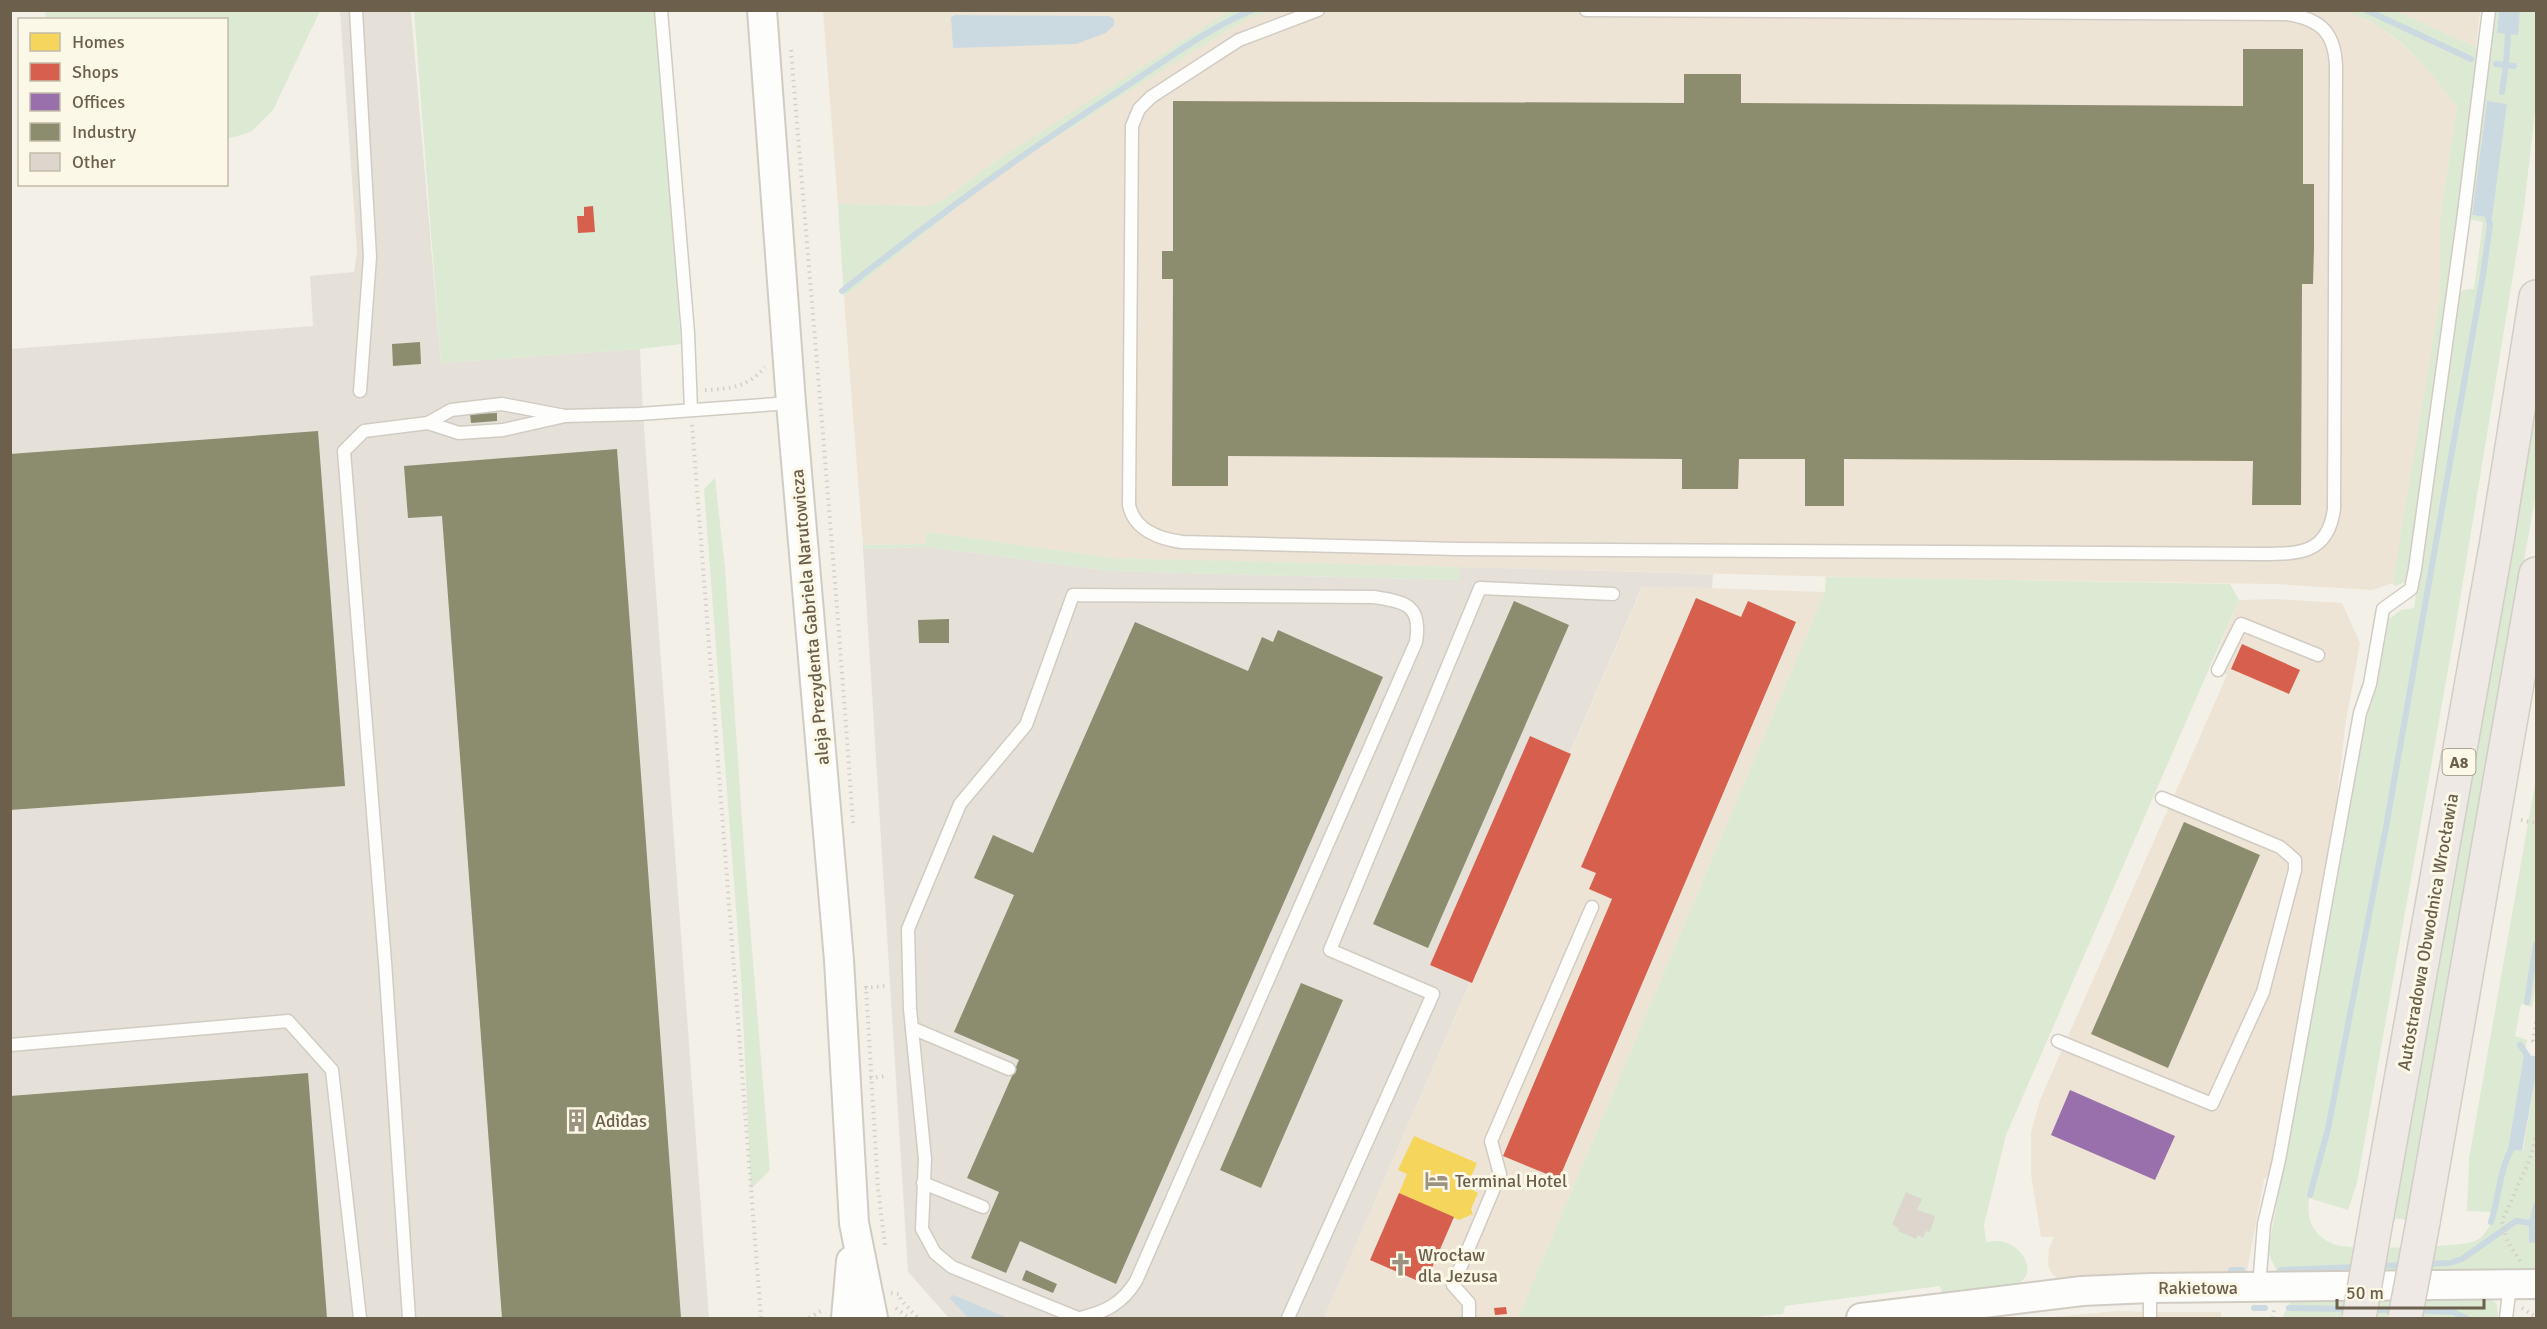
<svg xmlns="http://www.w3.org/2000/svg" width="2547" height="1329" font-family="Signika,sans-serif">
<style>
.commercial{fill:#ede4d5}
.industrial{fill:#e5e1d9}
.green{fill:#dce9d3;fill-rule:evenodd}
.water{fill:#cbdae1}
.homes{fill:#f6d55c}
.shops{fill:#d6604d}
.offices{fill:#9970ab}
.industry{fill:#8c8c6e}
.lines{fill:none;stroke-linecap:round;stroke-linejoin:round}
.stream{stroke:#cbdae1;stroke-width:6}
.building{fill:#dcd6cd}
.service-casing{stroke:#d1ccc3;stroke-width:15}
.tertiary-casing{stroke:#d1ccc3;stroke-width:32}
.motorway-casing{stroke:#d2cdc5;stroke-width:36}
.path{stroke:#d4d0c9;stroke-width:4;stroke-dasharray:1.5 4.5;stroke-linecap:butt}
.service{stroke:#fdfdfb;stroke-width:12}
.tertiary{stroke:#fdfdfb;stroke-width:28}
.motorway{stroke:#eee9e4;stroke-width:33}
.motorway-bridge-casing{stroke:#d2cdc5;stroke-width:36;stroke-linecap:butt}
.motorway-bridge{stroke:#eee9e4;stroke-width:33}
.labels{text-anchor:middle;stroke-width:6;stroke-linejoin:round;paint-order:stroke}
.shield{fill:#fcf8e7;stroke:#978d7a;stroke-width:1.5}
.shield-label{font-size:16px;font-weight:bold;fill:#6c5f4c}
.street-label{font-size:18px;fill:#6c5f4c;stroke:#fcf8e7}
.poi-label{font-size:18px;fill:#6c5f4c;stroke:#fcf8e7;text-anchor:start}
</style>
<rect width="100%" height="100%" fill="#f3f0e7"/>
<!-- commercial -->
<g class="commercial">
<polygon points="823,11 1230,11 996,161 940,202 926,206 838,204"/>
<polygon points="1270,11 2346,11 2379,26 2405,47 2425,66 2457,107 2440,221 2440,298 2393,583 2372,590 2276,584 1883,578 1113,558 927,532 925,544 863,545 844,297 968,199 1027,156 1193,51 1247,19"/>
<polygon points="2396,11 2480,11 2476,47"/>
<polygon points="1643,586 1825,592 1518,1318 1324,1318"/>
<polygon points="2275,599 2342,603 2360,643 2345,727 2333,833 2313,944 2270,1174 2264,1180 2246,1276 2060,1281 2052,1274 2048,1264 2049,1248 2054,1237 2041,1237 2031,1174 2031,1132 2040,1100 2227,675 2211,668 2239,600"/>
<polygon points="2118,1311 2151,1312 2221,1312 2221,1318 2041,1318"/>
</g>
<!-- industrial -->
<g class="industrial">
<polygon points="340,11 411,11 441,363 640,349 643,414 709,1318 11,1318 11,349 313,326 310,276 354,272 357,251"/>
<polygon points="929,547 1110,571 1458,580 1460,567 1713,574 1712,588 1642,587 1324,1318 949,1318 908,1272 863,549"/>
</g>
<!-- green -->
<g class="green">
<polygon points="45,11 45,10 320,11 273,110 251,132 227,139 226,20 46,20"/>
<polygon points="414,11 655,11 681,344 640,349 441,363"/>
<polygon points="1229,11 1270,11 1247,19 1193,51 1027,156 968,199 844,297 838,204 926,206 940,202 996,161"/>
<path d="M2346,11H2396L2480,49L2410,570L2405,582L2395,586L2393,583L2396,563L2440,298V221L2457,107C2434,77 2412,47 2379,27C2369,20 2357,16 2346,11Z"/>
<path d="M2494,11H2499L2497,32L2517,35L2520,11H2536V102L2524,208L2454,636L2357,1183L2348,1210L2309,1198C2307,1214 2309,1229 2324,1239C2328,1242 2335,1245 2341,1246C2360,1249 2460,1248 2475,1241C2486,1236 2492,1223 2494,1212L2467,1211L2469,1159L2536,778V982L2532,1007L2521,1004L2515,1036L2527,1040L2508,1149L2523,1151L2536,1074V1275L2277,1272L2268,1252L2366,712L2377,686L2389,619L2401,610L2414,608L2458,296L2463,290L2474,289L2483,222L2469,219ZM2487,102L2507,104L2491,218L2472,215Z"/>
<polygon points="2536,400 2536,493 2407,1220 2393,1218"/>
<polygon points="715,478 725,569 745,864 770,1170 751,1189 741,975 704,489"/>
<polygon points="927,532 1113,558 1460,567 1459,580 1110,571 929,547 863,549 863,545 925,544"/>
<path d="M1826,577L2230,584L2239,600L2006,1135L1984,1225L1986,1242C1992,1242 1998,1240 2004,1242C2020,1246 2039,1270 2019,1283C2006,1292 1959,1294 1942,1293L1940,1286L1785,1306L1783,1314L1746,1318H1518L1825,592Z"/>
<polygon points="2487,1297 2497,1304 2498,1318 2282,1318 2290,1303 2297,1298"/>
</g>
<!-- water -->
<g class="water">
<polygon points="2499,11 2520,11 2518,35 2497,33"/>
<polygon points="954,15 1109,16 1114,19 1114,25 1106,33 1076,44 953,48 951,18"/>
<polygon points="2487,101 2507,104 2492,218 2472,215"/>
<polygon points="2524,1055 2536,1056 2536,1074 2522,1151 2508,1149"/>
<polygon points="953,1295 1008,1318 968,1318 950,1298"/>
</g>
<!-- homes -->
<polygon class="homes" points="1414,1136 1477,1163 1470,1179 1478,1182 1474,1191 1478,1193 1471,1209 1473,1214 1459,1220 1399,1193 1407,1174 1398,1170"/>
<!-- shops -->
<g class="shops">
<polygon points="593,206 595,232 578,233 577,216 584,216 584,207"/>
<polygon points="1696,598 1741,617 1748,601 1796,622 1559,1179 1503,1156 1612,899 1589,889 1596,873 1581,867"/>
<polygon points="2242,644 2300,670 2289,694 2231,669"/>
<polygon points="1530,736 1571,754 1472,983 1430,965"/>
<polygon points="1399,1193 1454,1217 1425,1284 1370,1260"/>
<polygon points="1506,1307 1507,1314 1495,1315 1494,1308"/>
</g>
<!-- offices -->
<polygon class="offices" points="2070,1090 2175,1136 2155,1180 2051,1135"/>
<!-- industry -->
<g class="industry">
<polygon points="2243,49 2303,49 2303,184 2314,184 2314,248 2313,284 2302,284 2301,505 2252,505 2253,461 1844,459 1844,506 1805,506 1805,459 1739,459 1738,489 1682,489 1682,459 1228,456 1228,486 1172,486 1173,279 1162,279 1162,251 1173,251 1173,101 1684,103 1684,74 1741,74 1741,103 2243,106"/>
<polygon points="420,342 421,364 393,366 392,344"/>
<polygon points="497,413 497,421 471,423 470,414"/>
<polygon points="318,431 345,786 10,810 10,454"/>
<polygon points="617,449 681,1318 502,1318 442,516 408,518 404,466"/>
<polygon points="1514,601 1569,625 1428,948 1373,924"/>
<polygon points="949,619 949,643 919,643 918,620"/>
<polygon points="1135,622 1248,671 1262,637 1273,642 1278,630 1383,677 1116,1284 1020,1241 1006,1273 971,1258 999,1192 967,1178 1019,1060 954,1032 1014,895 974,878 993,835 1033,853"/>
<polygon points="2184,822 2260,855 2168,1068 2091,1034"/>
<polygon points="1301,983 1343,1000 1261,1188 1220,1170"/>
<polygon points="308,1073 327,1318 10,1318 10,1096"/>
<polygon points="1026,1270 1057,1284 1053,1293 1022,1280"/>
</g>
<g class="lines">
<!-- stream -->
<g class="stream">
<polyline points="2366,10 2471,59"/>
<polyline points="2496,64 2514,66"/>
<polyline points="2502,92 2506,65 2508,34"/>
<path d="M842,291C932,220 1023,153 1119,91C1162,63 1205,30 1252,10"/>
<polyline points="2527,1002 2536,944"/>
<polyline points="2520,1045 2527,1055"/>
<polyline points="2310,1195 2328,1129 2386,827 2483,275 2490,225 2488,217"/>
<path d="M2491,1222C2499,1198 2499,1172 2511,1150"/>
<polyline points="2532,1240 2532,1223 2536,1206"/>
<polyline points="2425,1264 2450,1263 2462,1259 2516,1221 2532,1223"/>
<polyline points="2378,1266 2406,1265"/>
<polyline points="2231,1270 2242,1270"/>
<polyline points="2281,1270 2358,1267"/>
<polyline points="2254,1308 2265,1308"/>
<polyline points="2289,1308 2352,1309"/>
<polyline points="2371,1310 2397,1310"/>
<polyline points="2416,1310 2453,1312 2466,1318"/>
</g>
</g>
<!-- building -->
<polygon class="building" points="1906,1192 1922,1199 1917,1210 1935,1216 1930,1232 1926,1231 1923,1238 1918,1235 1916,1239 1898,1231 1899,1228 1892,1225"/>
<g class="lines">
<defs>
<g id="service">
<polyline points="356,10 370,257 360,391"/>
<polyline points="661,10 688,333 691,410"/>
<path d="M1318,10L1239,40L1151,97L1139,109L1132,126L1129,505C1134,530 1160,539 1182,542L1457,549L2261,554C2299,554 2328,554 2334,509L2336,67C2335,32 2320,19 2287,14L1586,10"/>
<polyline points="428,423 459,433 503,430 565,416 639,414 791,403"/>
<polyline points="2218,670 2241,624 2318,655"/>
<polyline points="912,1028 1009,1069"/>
<polyline points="2058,1041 2212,1104 2263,992 2295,870 2295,860 2280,847 2162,798"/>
<polyline points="10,1045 288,1021 332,1070 360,1318"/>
<polyline points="923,1183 983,1207"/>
<polyline points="2259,1287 2264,1224 2279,1160 2360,713 2370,684 2383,609 2411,589 2415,569 2463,221 2489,10"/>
<polyline points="409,1318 385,962 344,451 364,431 428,423 451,410 502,404 565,416"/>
<path d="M1078,1318L952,1267L935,1253L922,1229L925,1159L910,1009L908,929L960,804L1026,725L1073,595L1374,597C1406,602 1422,605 1416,642L1136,1281C1122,1304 1105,1312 1080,1318"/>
<polyline points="1288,1318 1433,994 1330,950 1480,588 1613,594"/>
<polyline points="1469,1318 1469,1303 1453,1285 1500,1174 1491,1141 1592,907"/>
<polyline points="2150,1318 2150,1288"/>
<polyline points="2506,1318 2510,1285"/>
</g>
<g id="tertiary">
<polyline points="762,10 791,403 839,960 854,1223 873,1318"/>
<polyline points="846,1318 851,1261"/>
<polyline points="1861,1318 2082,1291 2150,1288 2536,1284"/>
</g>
<g id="motorway">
<polyline points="2377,1215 2497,541 2536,297"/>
<polyline points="2423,1222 2536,574"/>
</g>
</defs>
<!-- service casing -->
<use href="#service" class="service-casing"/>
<!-- tertiary casing -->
<use href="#tertiary" class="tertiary-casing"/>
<!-- motorway casing -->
<use href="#motorway" class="motorway-casing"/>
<!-- path -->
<g class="path">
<path d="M791,50C812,308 835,565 853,823"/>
<path d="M705,390C731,389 748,387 765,367"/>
<polyline points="692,425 761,1318"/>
<polyline points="2521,820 2536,823"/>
<polyline points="866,986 878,1189 885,1245"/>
<polyline points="865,988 885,986"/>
<polyline points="2536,1022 2533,1041 2536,1043"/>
<polyline points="870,1078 886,1076"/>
<polyline points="2520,1261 2507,1241 2502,1221 2530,1159 2536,1135"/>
<polyline points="891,1293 899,1294 901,1300 918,1318"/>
<polyline points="896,1308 909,1318"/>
<polyline points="2522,1308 2536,1317"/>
<polyline points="809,1318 824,1309"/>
<polyline points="2273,1318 2274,1309"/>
</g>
<!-- service -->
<use href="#service" class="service"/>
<!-- tertiary -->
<use href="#tertiary" class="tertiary"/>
<!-- motorway -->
<use href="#motorway" class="motorway"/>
<defs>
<g id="motorway-bridge">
<polyline points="2359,1318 2377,1215"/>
<polyline points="2405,1318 2423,1222"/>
</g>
</defs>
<!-- motorway-bridge casing -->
<use href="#motorway-bridge" class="motorway-bridge-casing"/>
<!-- motorway-bridge -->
<use href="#motorway-bridge" class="motorway-bridge"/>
</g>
<!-- icons -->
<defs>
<symbol id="building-bare" viewBox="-9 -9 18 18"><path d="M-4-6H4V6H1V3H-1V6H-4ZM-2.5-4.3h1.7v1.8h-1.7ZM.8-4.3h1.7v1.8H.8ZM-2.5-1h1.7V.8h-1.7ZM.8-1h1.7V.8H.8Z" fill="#9b9282" stroke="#fcf8e7" stroke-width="2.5" paint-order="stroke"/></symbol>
<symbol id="hotel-bare" viewBox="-9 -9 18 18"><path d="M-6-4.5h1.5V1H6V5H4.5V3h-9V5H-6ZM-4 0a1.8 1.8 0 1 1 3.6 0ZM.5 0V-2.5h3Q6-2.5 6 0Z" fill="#9b9282" stroke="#fcf8e7" stroke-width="2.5" paint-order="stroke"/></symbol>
<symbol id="church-bare" viewBox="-9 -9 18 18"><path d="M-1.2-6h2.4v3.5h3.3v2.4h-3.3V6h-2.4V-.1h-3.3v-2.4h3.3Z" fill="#9b9282" stroke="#fcf8e7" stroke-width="2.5" paint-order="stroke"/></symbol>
</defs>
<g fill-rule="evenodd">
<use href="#building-bare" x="560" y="1104" width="33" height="33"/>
<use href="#hotel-bare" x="1420" y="1164" width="33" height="33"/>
<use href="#church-bare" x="1384" y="1248" width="33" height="33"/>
</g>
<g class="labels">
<!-- shield labels -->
<rect class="shield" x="2442.5" y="749" width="33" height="26" rx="4.5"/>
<g class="shield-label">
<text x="2459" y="768">A8</text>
</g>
<!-- street labels -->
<g class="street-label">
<text transform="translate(810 617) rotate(-95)" y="6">aleja Prezydenta Gabriela Narutowicza</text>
<text transform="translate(2428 932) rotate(-80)" y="6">Autostradowa Obwodnica Wrocławia</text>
<text x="2198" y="1294">Rakietowa</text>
</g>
<!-- poi labels -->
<g class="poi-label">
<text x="595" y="1127">Adidas</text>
<text x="1455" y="1187">Terminal Hotel</text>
<text x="1418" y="1261">Wrocław<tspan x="1418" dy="21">dla Jezusa</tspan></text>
</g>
</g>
<!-- border -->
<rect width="2547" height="1329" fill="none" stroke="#6c5f4c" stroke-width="24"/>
<!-- legend -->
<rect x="18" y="18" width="210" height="168" fill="#fcf8e7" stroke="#c2bba9" stroke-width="1.5"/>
<rect x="30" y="33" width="30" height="18" fill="#f6d55c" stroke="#c2bba9" stroke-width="1.5"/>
<text x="72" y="48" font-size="18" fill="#6c5f4c">Homes</text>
<rect x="30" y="63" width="30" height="18" fill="#d6604d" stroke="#c2bba9" stroke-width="1.5"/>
<text x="72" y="78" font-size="18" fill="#6c5f4c">Shops</text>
<rect x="30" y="93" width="30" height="18" fill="#9970ab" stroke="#c2bba9" stroke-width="1.5"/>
<text x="72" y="108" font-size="18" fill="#6c5f4c">Offices</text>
<rect x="30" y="123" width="30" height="18" fill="#8c8c6e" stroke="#c2bba9" stroke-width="1.5"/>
<text x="72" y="138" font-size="18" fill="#6c5f4c">Industry</text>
<rect x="30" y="153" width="30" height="18" fill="#dcd6cd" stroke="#c2bba9" stroke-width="1.5"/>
<text x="72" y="168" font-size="18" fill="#6c5f4c">Other</text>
<!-- scale -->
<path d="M2337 1299v9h147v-9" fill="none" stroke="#6c5f4c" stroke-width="3"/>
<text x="2346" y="1299" font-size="18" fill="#6c5f4c" stroke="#fcf8e7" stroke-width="4.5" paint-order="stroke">50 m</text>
</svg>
